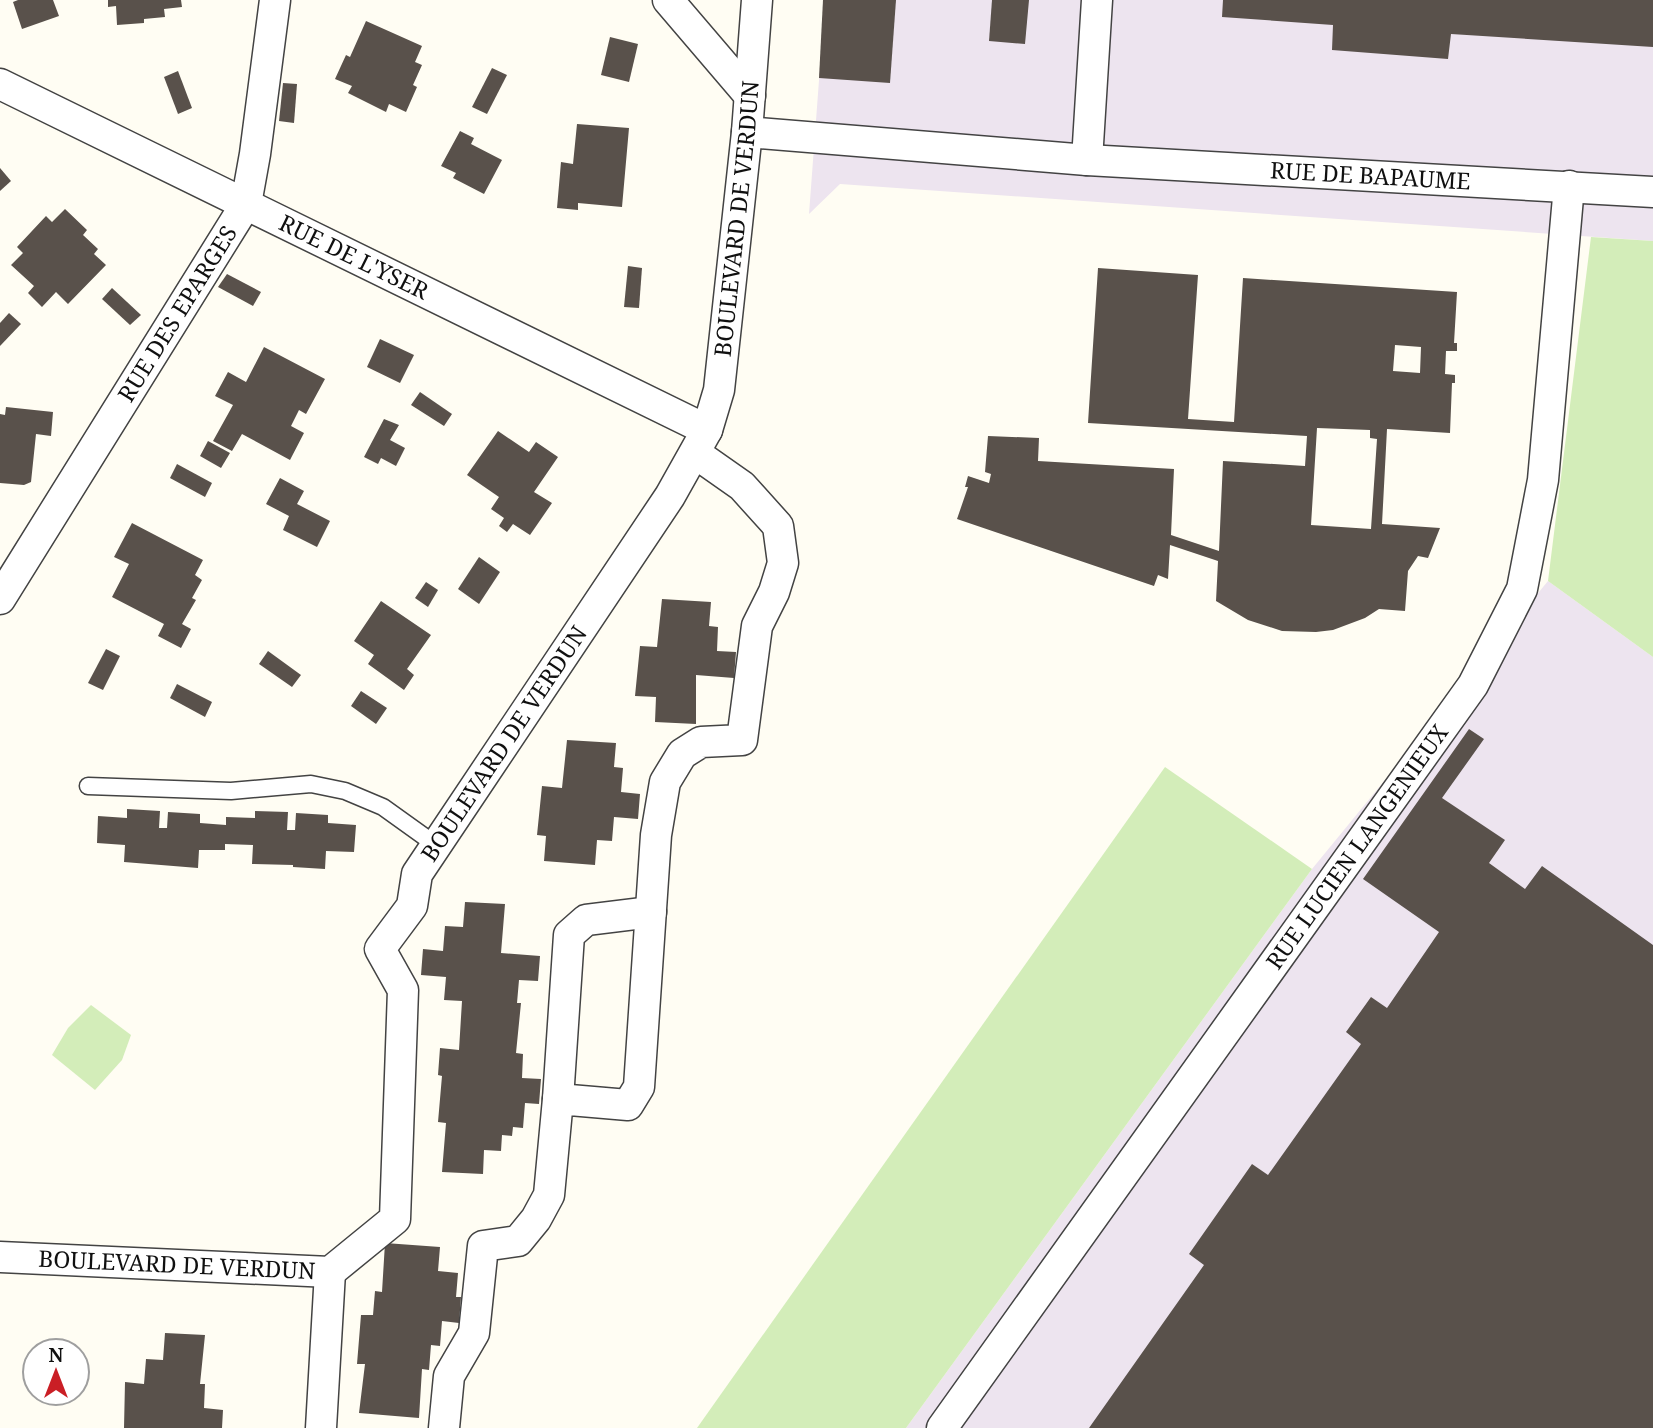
<svg xmlns="http://www.w3.org/2000/svg" width="1653" height="1428" font-family="'Noto Serif',serif">
<style>
.industrial{fill:#ede4ef}
.green{fill:#d3edb9}
.building{fill:#59514b;fill-rule:evenodd}
.lines{fill:none;stroke-linecap:round;stroke-linejoin:round}
.service-casing{stroke:#434343;stroke-width:19}
.minor-casing{stroke:#434343;stroke-width:33}
.service{stroke:#fff;stroke-width:16}
.minor{stroke:#fff;stroke-width:30}
.labels{text-anchor:middle;stroke-width:7;stroke-linejoin:round;paint-order:stroke}
.street-label{font-size:23px;fill:#101010;stroke:#fff}
</style>
<rect width="100%" height="100%" fill="#fffdf3"/>
<!-- industrial -->
<g class="industrial">
<polygon points="825,0 1653,0 1653,241 840,184 809,214"/>
<polygon points="1548,581 1653,657 1653,1428 906,1428 1312,869"/>
</g>
<!-- green -->
<g class="green">
<polygon points="1591,237 1653,241 1653,657 1548,581"/>
<polygon points="1165,767 1312,869 906,1428 697,1428"/>
<polygon points="91,1005 131,1035 122,1060 95,1090 52,1055 68,1028"/>
</g>
<!-- building -->
<g class="building">
<polygon points="18,0 53,0 59,16 22,29 13,2"/>
<polygon points="108,0 181,0 182,7 164,9 165,17 144,19 144,23 117,25 116,6 108,7"/>
<polygon points="823,0 896,0 890,83 819,78"/>
<polygon points="992,0 1029,0 1025,44 989,41"/>
<polygon points="1223,0 1653,0 1653,47 1451,34 1448,59 1332,50 1333,25 1222,17"/>
<polygon points="366,21 422,46 415,62 422,65 413,85 417,87 406,112 389,104 386,112 348,93 352,86 335,79 346,55 350,57"/>
<polygon points="610,37 638,44 629,82 601,75"/>
<polygon points="492,68 507,75 487,114 472,107"/>
<polygon points="178,71 192,108 178,114 164,77"/>
<polygon points="283,83 297,84 294,123 279,121"/>
<polygon points="577,124 629,128 622,207 578,203 578,210 557,208 561,162 573,164"/>
<polygon points="460,131 474,138 471,144 502,160 484,194 453,178 456,173 441,166"/>
<polygon points="0,168 11,181 0,191"/>
<polygon points="65,209 87,230 83,235 98,249 94,254 106,265 68,304 56,292 42,307 28,293 34,286 11,265 23,253 17,247 46,216 52,222"/>
<polygon points="628,266 642,268 639,308 624,307"/>
<path d="M1098,268L1198,275L1188,419L1234,422L1243,278L1457,292L1454,343H1457V351H1446L1445,374L1455,375V383H1452L1450,433L1387,429L1382,524L1440,528L1428,558L1418,556L1408,571L1405,611L1379,609L1365,618L1333,630L1316,632L1282,631L1248,620L1216,601L1218,561L1170,545L1168,579L1158,575L1154,586L957,519L968,487H965L968,476L989,483L991,474L985,472L988,436L1039,438L1038,461L1174,469L1171,535L1219,551L1223,461L1305,466L1307,436L1088,423ZM1395,345L1421,347L1420,373L1393,371ZM1317,428L1370,430V438L1377,439L1371,529L1311,525Z"/>
<polygon points="227,274 261,292 253,306 218,287"/>
<polygon points="112,288 141,315 130,325 102,299"/>
<polygon points="9,313 21,324 0,346 0,323"/>
<polygon points="380,339 414,355 400,383 367,367"/>
<polygon points="264,347 325,379 306,414 299,410 291,426 304,433 290,460 242,434 232,451 213,441 233,405 215,396 228,372 246,382"/>
<polygon points="420,392 452,414 444,426 411,405"/>
<polygon points="6,407 53,412 51,436 36,434 31,482 24,485 0,483 0,414 5,415"/>
<polygon points="384,419 399,425 390,440 405,448 396,466 381,458 378,464 364,457"/>
<polygon points="498,431 529,452 536,442 558,457 534,492 552,503 530,535 513,524 507,532 499,526 504,518 491,509 499,497 467,475"/>
<polygon points="208,441 230,453 221,468 200,456"/>
<polygon points="177,464 212,483 205,497 170,478"/>
<polygon points="280,478 304,491 297,504 330,521 317,547 283,530 289,516 266,504"/>
<polygon points="132,523 203,560 195,575 202,580 192,598 196,600 182,624 191,629 181,648 158,636 164,624 112,597 129,564 114,557"/>
<polygon points="479,557 500,572 479,604 458,589"/>
<polygon points="426,582 438,590 428,607 415,598"/>
<polygon points="662,599 711,602 709,626 718,627 717,651 736,652 734,678 696,675 696,724 655,722 656,697 635,696 640,646 657,647"/>
<polygon points="381,601 431,635 407,669 414,675 404,690 368,664 374,655 354,641"/>
<polygon points="106,649 120,656 103,690 88,683"/>
<polygon points="268,651 301,675 292,687 259,664"/>
<polygon points="177,684 212,702 205,717 170,698"/>
<polygon points="361,691 387,708 376,724 351,706"/>
<polygon points="1469,729 1484,739 1442,798 1505,840 1489,863 1525,889 1542,866 1653,945 1653,1428 1089,1428 1204,1265 1189,1254 1252,1164 1268,1175 1361,1044 1346,1032 1371,997 1387,1008 1439,932 1363,879"/>
<polygon points="567,740 616,743 614,767 623,768 621,792 640,794 638,819 614,817 612,841 597,840 595,865 544,861 546,836 537,835 542,786 562,788"/>
<polygon points="127,809 160,811 159,828 167,828 168,812 200,814 200,823 226,825 226,817 255,818 255,811 288,812 287,830 295,830 296,813 328,815 328,823 356,825 354,852 326,851 325,869 293,867 293,865 252,864 253,845 225,844 225,850 199,850 198,868 124,862 125,845 97,843 98,816 127,818"/>
<polygon points="465,902 505,904 501,953 540,956 538,981 519,980 517,1003 521,1003 516,1053 523,1054 522,1078 541,1079 539,1104 525,1103 523,1128 513,1127 512,1136 502,1135 501,1151 484,1150 483,1174 442,1172 446,1123 438,1122 442,1076 438,1075 440,1048 459,1050 462,1001 444,1000 446,977 421,975 423,949 443,951 445,926 463,927"/>
<polygon points="385,1243 440,1247 438,1271 458,1273 456,1297 461,1297 459,1323 442,1321 440,1346 431,1345 429,1370 422,1369 419,1418 359,1413 365,1364 357,1364 361,1315 373,1315 375,1291 382,1292"/>
<polygon points="165,1333 205,1335 200,1384 205,1384 204,1408 223,1410 222,1428 124,1428 125,1382 144,1384 146,1359 163,1360"/>
</g>
<g class="lines">
<defs>
<polyline id="service" points="88,786 231,791 311,784 345,791 383,807 436,845"/>
<g id="minor">
<polyline points="668,0 750,96"/>
<path id="s1" d="M0,84L707,430"/>
<path id="s2" d="M747,132L1087,160L1653,192"/>
<polyline points="1087,160 1097,0"/>
<path id="s3" d="M0,599L246,204L255,154L275,0"/>
<polyline points="558,1099 569,935 586,920 651,912"/>
<path id="s4" d="M0,1257L330,1272L395,1219L403,990L380,949L412,906L417,874L670,496L707,430L719,390L747,132L757,0"/>
<polyline points="321,1428 330,1272"/>
<polyline points="444,1428 449,1376 474,1333 483,1246 518,1241 536,1219 549,1195 558,1099 628,1105 639,1087 656,835 665,782 682,754 701,742 742,740 757,626 774,592 783,563 778,526 742,486 695,453"/>
<path id="s5" d="M942,1428L1473,685L1522,589L1543,480L1569,186"/>
</g>
</defs>
<!-- service casing -->
<use href="#service" class="service-casing"/>
<!-- minor casing -->
<use href="#minor" class="minor-casing"/>
<!-- service -->
<use href="#service" class="service"/>
<!-- minor -->
<use href="#minor" class="minor"/>
</g>
<g class="labels">
<!-- street labels -->
<g class="street-label">
<text dy="8" stroke="none"><textPath href="#s2" startOffset="625">RUE DE BAPAUME</textPath></text>
<text dy="8" stroke="none"><textPath href="#s4" startOffset="1521">BOULEVARD DE VERDUN</textPath></text>
<text dy="8" stroke="none"><textPath href="#s1" startOffset="394">RUE DE L'YSER</textPath></text>
<text dy="8" stroke="none"><textPath href="#s3" startOffset="336">RUE DES EPARGES</textPath></text>
<text dy="8" stroke="none"><textPath href="#s4" startOffset="933">BOULEVARD DE VERDUN</textPath></text>
<text dy="8" stroke="none"><textPath href="#s5" startOffset="714">RUE LUCIEN LANGENIEUX</textPath></text>
<text dy="8" stroke="none"><textPath href="#s4" startOffset="177">BOULEVARD DE VERDUN</textPath></text>
</g>
</g>
<!-- north arrow -->
<g transform="translate(56 1372)"><circle r="33" fill="#ffffff" stroke="#9f9f9f" stroke-width="2"/>
<path d="M0-5L12 26L0 18L-12 26Z" fill="#ca1e25"/>
<text y="-10" font-size="19" font-weight="bold" text-anchor="middle" fill="#101010">N</text>
</g>
</svg>
